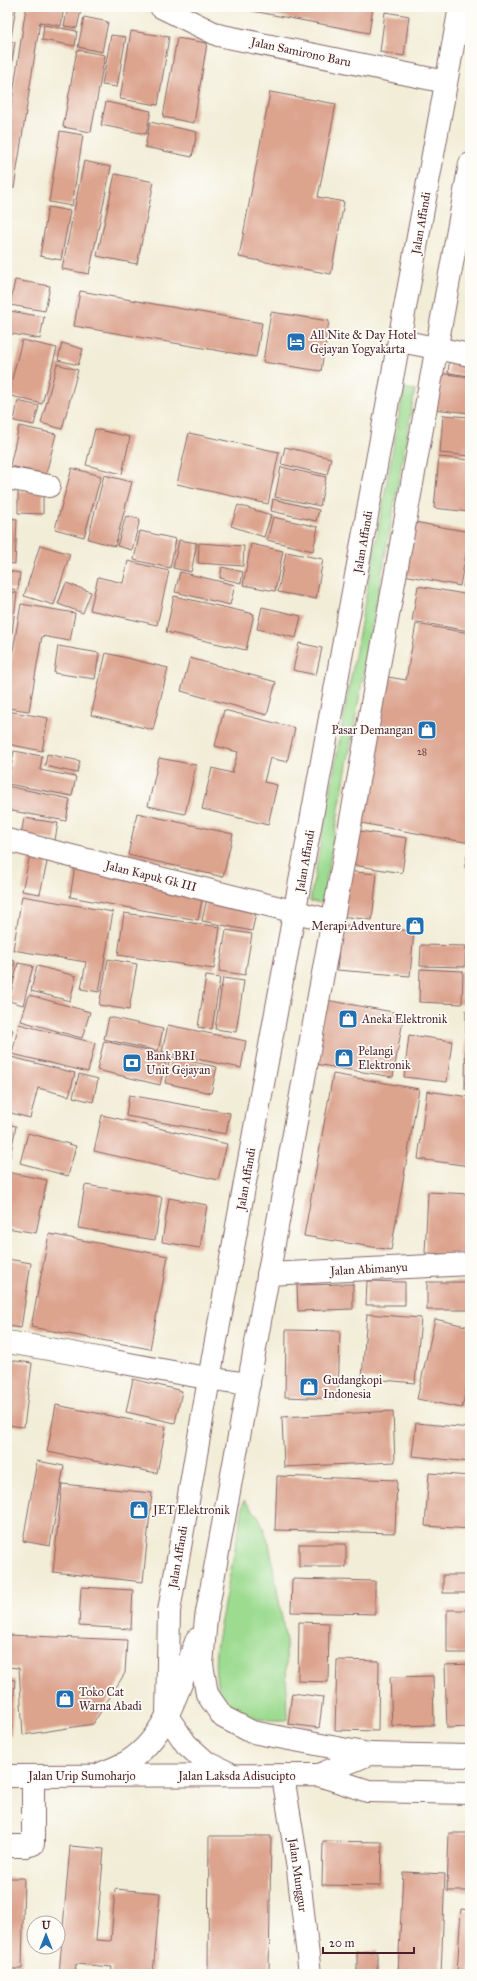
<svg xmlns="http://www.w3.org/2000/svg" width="477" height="1981" font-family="'IM FELL Great Primer',serif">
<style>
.green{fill:#9cdb90;stroke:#737d5e}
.building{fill:#dca38d}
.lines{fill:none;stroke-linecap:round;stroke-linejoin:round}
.minor-casing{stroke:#856767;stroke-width:24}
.major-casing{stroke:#856767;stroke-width:24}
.minor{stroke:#fff;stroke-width:22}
.major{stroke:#fff;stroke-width:22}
.labels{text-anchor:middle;stroke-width:3.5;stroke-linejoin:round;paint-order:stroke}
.number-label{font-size:10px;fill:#6e4044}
.street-label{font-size:12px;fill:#4a1f2b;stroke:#fdfcf7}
.poi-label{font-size:12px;fill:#4a1f2b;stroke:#fdfcf7;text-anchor:start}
</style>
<rect width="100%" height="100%" fill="#fdfcf7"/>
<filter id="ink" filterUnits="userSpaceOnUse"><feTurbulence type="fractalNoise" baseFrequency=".025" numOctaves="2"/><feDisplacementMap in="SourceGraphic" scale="8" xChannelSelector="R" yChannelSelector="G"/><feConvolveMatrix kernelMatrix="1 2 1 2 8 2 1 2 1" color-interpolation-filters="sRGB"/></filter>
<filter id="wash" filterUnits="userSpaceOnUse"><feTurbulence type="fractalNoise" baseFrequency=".012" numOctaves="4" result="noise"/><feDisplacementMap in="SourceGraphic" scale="16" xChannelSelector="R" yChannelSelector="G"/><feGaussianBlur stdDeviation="0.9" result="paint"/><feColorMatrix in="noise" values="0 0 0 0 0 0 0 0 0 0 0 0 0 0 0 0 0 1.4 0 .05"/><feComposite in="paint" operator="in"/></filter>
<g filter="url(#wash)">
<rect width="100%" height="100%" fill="#f2edd7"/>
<!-- green -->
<g class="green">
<polygon points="404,388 415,390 322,903 310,901"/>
<path d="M244,1500L259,1517L269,1543L286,1641L287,1720C269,1720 249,1721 234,1710C223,1702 217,1690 216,1676C213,1652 220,1628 224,1604C231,1570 238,1535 244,1500Z"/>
</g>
<g id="blocks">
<!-- building -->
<g class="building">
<polygon points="7,7 16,7 11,38 7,37"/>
<polygon points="26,7 64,7 61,26 40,22 14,188 7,187 7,134"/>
<polygon points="231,7 373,7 369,33"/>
<polygon points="68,8 81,10 77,28 64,26"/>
<polygon points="385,12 409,16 404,56 380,52"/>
<polygon points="84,17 108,22 102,52 78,47"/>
<polygon points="44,25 77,31 75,46 42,40"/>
<polygon points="131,31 169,37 158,105 120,99"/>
<polygon points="111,35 126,37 117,87 102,85"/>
<polygon points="177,38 207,43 194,123 163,117"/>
<polygon points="7,41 15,42 8,87 7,87"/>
<polygon points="77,50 105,55 91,132 63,127"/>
<polygon points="270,92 336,104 318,197 344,202 331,274 239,257"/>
<polygon points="106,102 151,111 146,134 101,125"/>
<polygon points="150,122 197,132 192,157 145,147"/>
<polygon points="60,131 83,135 72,206 49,202"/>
<polygon points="84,161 111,167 89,274 62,269"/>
<polygon points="115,174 154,182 137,264 97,256"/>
<polygon points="48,207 70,211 61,260 40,256"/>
<polygon points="15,280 50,286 45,311 10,305"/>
<polygon points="80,291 262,323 256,357 74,326"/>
<polygon points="10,311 44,317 40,339 7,333"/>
<polygon points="271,312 329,321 321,371 263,362"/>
<polygon points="22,340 57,348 42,404 8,395"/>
<polygon points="62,343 83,349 78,365 58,360"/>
<polygon points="450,356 470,359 470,376 448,373"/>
<polygon points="57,364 78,370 62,429 41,423"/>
<polygon points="437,373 470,377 470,413 433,409"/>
<polygon points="18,401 39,406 34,425 14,421"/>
<polygon points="443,415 470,417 470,456 440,453"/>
<polygon points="19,426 56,434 46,474 10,466"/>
<polygon points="95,429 130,437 122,474 86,465"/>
<polygon points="189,433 279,452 268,504 177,484"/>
<polygon points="285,447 331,458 327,475 281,464"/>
<polygon points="439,457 470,460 470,512 434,508"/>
<polygon points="281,467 326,477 320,506 275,497"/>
<polygon points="72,468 101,476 84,537 55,529"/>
<polygon points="104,475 132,482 115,546 88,539"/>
<polygon points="18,491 43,491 43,514 18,513"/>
<polygon points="273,499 319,510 316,521 271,511"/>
<polygon points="238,505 271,515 264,537 231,526"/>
<polygon points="126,516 140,519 132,550 117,546"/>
<polygon points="273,517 318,527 313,551 267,540"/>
<polygon points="7,518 17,519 15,564 7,563"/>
<polygon points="414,522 470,532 460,586 404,575"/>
<polygon points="140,531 176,539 170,568 134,560"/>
<polygon points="179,540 197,543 191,572 173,568"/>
<polygon points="199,543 244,546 243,566 198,563"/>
<polygon points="251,544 283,551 275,591 243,585"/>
<polygon points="40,545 70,554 54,605 24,596"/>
<polygon points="286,552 323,559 316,599 278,592"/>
<polygon points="469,554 470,554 470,589 463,587"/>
<polygon points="128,561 169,571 157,625 90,610 98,577 123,583"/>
<polygon points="222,567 243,572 241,583 220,578"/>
<polygon points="7,571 20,573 18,590 7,588"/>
<polygon points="180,572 235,585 230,605 175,592"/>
<polygon points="66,583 91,592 83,613 58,604"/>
<polygon points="418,586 470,595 470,631 412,621"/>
<polygon points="7,591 17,593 12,633 7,632"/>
<polygon points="174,596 254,614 246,650 166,632"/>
<polygon points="21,604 75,613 70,641 42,636 29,711 7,708 7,685"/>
<polygon points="262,607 301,616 296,638 257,629"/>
<polygon points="416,624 470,633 470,843 361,823 388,677 406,680"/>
<polygon points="299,643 322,648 316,675 293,670"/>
<polygon points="58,646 99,653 95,679 54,673"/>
<polygon points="106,653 168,668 153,730 91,715"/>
<polygon points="190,658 276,682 267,715 181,691"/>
<polygon points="224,710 295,728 287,762 270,758 264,782 277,785 268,825 202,809 212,768 232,773 238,752 215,746"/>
<polygon points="7,711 48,718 42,751 7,744"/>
<polygon points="14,751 42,756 40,770 76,777 72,796 8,784"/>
<polygon points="47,754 80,761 77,773 45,766"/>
<polygon points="159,758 196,765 185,814 148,806"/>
<polygon points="7,786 70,799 66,821 7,810"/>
<polygon points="137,813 233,834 223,877 128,855"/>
<polygon points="24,818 58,823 55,840 21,835"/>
<polygon points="353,830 407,838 402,873 347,864"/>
<polygon points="469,844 470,844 470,868 465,867"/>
<polygon points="31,850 49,853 40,894 22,891"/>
<polygon points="76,860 205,884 198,920 70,897"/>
<polygon points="345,871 377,874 372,920 340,916"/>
<polygon points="209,889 259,900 252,931 202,921"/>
<polygon points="22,896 113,912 99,992 81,989 86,962 13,950"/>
<polygon points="124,913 220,927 214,969 118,955"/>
<polygon points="341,925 414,931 410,976 337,970"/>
<polygon points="226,930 252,934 245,975 219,971"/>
<polygon points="421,945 466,946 465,967 420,966"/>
<polygon points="468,953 470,953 470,1004 467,1004"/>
<polygon points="7,959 15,961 8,992 7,992"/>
<polygon points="108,959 137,964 129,1010 99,1005"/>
<polygon points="18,963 33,966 23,1005 9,1001"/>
<polygon points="37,966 76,976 70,1001 31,991"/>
<polygon points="420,969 463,971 462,1004 419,1002"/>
<polygon points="206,976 220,978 212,1029 198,1027"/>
<polygon points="223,978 244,981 236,1032 215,1029"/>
<polygon points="29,995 90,1012 82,1038 21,1021"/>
<polygon points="326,1000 404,1014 393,1077 315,1064"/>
<polygon points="466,1010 470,1010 470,1089 465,1089"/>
<polygon points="109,1017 163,1029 158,1051 104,1039"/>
<polygon points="19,1024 95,1043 88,1072 12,1054"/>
<polygon points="168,1025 246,1041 241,1068 162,1052"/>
<polygon points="7,1028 13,1030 7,1050"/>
<polygon points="409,1035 452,1041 447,1082 404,1077"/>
<polygon points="104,1041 167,1055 160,1085 97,1070"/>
<polygon points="7,1056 75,1073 69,1096 38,1088 30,1118 7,1112"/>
<polygon points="170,1057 217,1067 211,1093 165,1083"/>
<polygon points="79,1074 98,1079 93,1102 73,1097"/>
<polygon points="333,1074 419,1089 391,1250 304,1236"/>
<polygon points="427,1091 470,1097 470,1166 418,1159"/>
<polygon points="129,1095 230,1113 226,1134 126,1116"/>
<polygon points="102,1115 227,1144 218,1180 94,1151"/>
<polygon points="7,1124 16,1126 8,1167 7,1167"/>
<polygon points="28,1133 76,1146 68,1176 20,1163"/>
<polygon points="7,1172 47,1180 36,1233 7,1228"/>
<polygon points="85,1185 162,1197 155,1240 78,1228"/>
<polygon points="428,1192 470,1194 468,1255 425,1253"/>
<polygon points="169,1198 207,1205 200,1248 162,1242"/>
<polygon points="49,1234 168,1256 150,1349 31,1327"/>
<polygon points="7,1259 31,1263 21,1328 7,1326"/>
<polygon points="367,1281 405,1282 405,1305 366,1305"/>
<rect x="427" y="1282" width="43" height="28"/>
<polygon points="353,1284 353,1309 298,1311 297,1285"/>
<polygon points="367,1314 421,1318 415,1383 362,1378"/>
<polygon points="435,1319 470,1327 470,1372 462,1408 417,1399"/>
<polygon points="286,1330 340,1331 338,1399 285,1397"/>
<polygon points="7,1360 32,1363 24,1427 7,1425"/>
<polygon points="133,1379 182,1391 175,1423 126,1412"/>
<polygon points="56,1405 166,1427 157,1473 47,1452"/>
<polygon points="393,1411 395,1462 284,1467 282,1417"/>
<polygon points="416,1423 470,1428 470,1462 412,1456"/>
<polygon points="37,1461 64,1466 50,1546 23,1541"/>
<polygon points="429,1473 470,1476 470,1529 425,1526"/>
<polygon points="277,1476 397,1480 395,1533 275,1530"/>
<polygon points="62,1484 152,1493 143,1582 53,1572"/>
<rect x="299" y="1544" width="47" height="23"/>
<rect x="443" y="1575" width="27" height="18"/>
<polygon points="292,1579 375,1581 375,1614 291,1612"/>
<polygon points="81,1587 133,1590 131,1629 79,1626"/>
<rect x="447" y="1610" width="23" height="43"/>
<polygon points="299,1622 329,1623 328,1682 298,1681"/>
<polygon points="7,1635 127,1640 125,1673 93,1724 23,1735 19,1668 7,1667"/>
<polygon points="337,1660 379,1661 378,1731 335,1730"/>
<polygon points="470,1664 470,1727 447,1728 445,1665"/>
<polygon points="433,1676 434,1725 392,1726 390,1677"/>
<polygon points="7,1679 15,1680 11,1736 7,1736"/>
<polygon points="292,1693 323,1697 319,1728 288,1724"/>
<polygon points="449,1833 470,1833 470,1891 447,1891"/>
<polygon points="209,1836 271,1836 269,1972 208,1972"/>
<polygon points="323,1841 382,1842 381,1886 322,1885"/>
<polygon points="70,1846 104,1849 96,1940 111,1941 115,1889 160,1893 153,1974 111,1974 112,1967 76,1964 75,1974 59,1974"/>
<polygon points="403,1872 445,1874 441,1974 398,1974"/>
<polygon points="7,1878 24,1878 22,1969 7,1969"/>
<polygon points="461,1909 470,1910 470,1974 457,1974"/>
<polygon points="377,1951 377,1974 357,1974 357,1952"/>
</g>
</g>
</g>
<g filter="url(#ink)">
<use href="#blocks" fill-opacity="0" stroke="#856767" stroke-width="1"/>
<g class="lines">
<defs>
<g id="minor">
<polyline points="161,7 218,35 446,82"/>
<polyline points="436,348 470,355"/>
<polyline points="7,478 49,486"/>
<polyline points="7,840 296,912"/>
<polyline points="268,1274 470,1264"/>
<path d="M7,1342C88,1354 167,1374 249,1384"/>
<polyline points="7,1846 25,1846 33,1844 33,1777"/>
</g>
<g id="major">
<polyline points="400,341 436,348"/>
<polyline points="296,912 333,921"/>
<polyline points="167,1716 169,1611 209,1379 460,7"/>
<polyline points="167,1716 186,1744 206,1762 229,1773"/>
<polyline points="369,1754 252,1732 223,1717 207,1694 202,1664 206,1618 470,164"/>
<path d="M102,1773C110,1770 119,1766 127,1762C168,1737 181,1681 197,1639"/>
<polyline points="319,1775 369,1754 470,1756"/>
<polyline points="7,1776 319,1775 368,1791 470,1793"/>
<polyline points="283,1776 298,1869 310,1974"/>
</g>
</defs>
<!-- minor casing -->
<use href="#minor" class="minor-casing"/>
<!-- major casing -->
<use href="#major" class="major-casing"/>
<!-- minor -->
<use href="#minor" class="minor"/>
<!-- major -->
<use href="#major" class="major"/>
</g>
</g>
<!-- icons -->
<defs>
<symbol id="hotel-square" viewBox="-11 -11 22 22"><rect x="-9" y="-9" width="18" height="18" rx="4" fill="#1f6fb2" stroke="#fdfcf7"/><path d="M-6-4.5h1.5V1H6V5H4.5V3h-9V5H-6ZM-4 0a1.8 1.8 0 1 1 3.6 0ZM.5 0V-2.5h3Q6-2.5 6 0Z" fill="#fff"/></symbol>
<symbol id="shop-square" viewBox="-11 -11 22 22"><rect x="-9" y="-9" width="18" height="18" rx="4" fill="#1f6fb2" stroke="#fdfcf7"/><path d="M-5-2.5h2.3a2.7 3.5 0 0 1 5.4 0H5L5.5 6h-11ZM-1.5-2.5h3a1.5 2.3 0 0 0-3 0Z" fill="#fff"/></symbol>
<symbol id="bank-square" viewBox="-11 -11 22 22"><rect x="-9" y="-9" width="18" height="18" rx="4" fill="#1f6fb2" stroke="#fdfcf7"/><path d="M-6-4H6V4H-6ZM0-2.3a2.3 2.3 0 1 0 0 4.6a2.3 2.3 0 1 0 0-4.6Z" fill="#fff"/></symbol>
</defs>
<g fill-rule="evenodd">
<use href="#hotel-square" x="285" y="331" width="22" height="22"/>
<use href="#shop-square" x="416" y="719" width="22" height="22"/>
<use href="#shop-square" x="404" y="915" width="22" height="22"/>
<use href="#shop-square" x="337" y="1008" width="22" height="22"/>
<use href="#shop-square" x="333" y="1047" width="22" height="22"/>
<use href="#bank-square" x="121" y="1052" width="22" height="22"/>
<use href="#shop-square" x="298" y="1376" width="22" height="22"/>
<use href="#shop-square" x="128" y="1499" width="22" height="22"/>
<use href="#shop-square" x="54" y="1688" width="22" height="22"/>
</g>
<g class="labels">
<!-- number labels -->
<g class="number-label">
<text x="422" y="755">28</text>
</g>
<!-- street labels -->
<g class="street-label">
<text transform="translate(301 52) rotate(12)" y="4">Jalan Samirono Baru</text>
<text transform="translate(421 223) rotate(-80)" y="4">Jalan Affandi</text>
<text transform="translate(363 542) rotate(-80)" y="4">Jalan Affandi</text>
<text transform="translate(305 861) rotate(-80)" y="4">Jalan Affandi</text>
<text transform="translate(151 876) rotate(14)" y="4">Jalan Kapuk Gk III</text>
<text transform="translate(246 1179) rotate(-80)" y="4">Jalan Affandi</text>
<text transform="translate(369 1269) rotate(-3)" y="4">Jalan Abimanyu</text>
<text transform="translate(178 1557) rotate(-80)" y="4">Jalan Affandi</text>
<text x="82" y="1780">Jalan Urip Sumoharjo</text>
<text x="237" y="1780">Jalan Laksda Adisucipto</text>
<text transform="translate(298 1875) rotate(82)" y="4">Jalan Munggur</text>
</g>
<!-- poi labels -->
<g class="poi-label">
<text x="310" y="339">All Nite &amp; Day Hotel<tspan x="310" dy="14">Gejayan Yogyakarta</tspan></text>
<text x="413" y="734" text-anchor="end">Pasar Demangan</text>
<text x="401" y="930" text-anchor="end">Merapi Adventure</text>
<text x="362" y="1023">Aneka Elektronik</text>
<text x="358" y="1055">Pelangi<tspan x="358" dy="14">Elektronik</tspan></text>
<text x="146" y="1060">Bank BRI<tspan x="146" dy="14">Unit Gejayan</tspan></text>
<text x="323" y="1384">Gudangkopi<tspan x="323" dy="14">Indonesia</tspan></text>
<text x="153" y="1514">JET Elektronik</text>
<text x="79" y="1696">Toko Cat<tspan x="79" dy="14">Warna Abadi</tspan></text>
</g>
</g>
<!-- margin -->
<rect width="477" height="1981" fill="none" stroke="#fdfcf7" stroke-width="24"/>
<!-- north arrow -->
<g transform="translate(46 1935)"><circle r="19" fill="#fdfcf7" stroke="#b5a4a5"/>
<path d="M0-3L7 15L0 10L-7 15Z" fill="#1f6fb2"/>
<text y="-6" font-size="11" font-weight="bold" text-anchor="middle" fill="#4a1f2b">U</text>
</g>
<!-- scale -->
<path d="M323 1947v6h91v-6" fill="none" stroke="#4a1f2b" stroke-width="2"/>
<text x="329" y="1947" font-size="12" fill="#4a1f2b" stroke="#fdfcf7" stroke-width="3" paint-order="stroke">20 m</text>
</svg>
